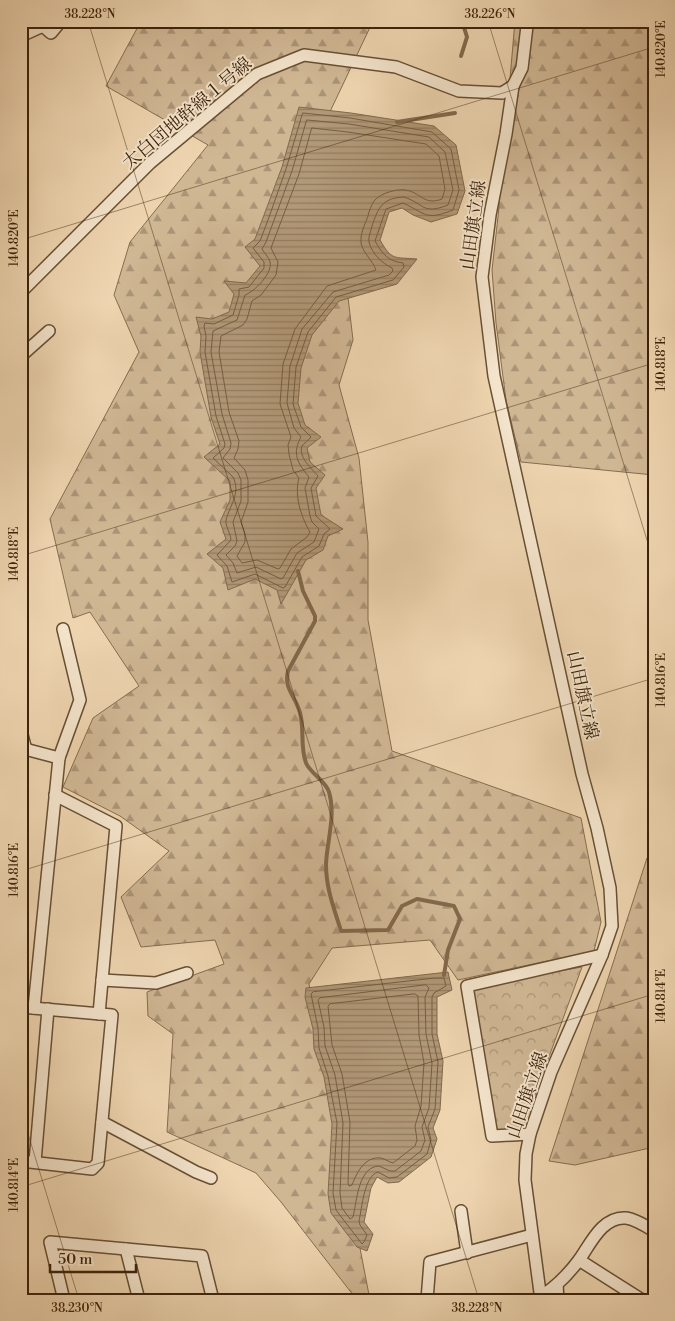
<svg xmlns="http://www.w3.org/2000/svg" width="675" height="1321" font-family="'Libre Bodoni','Noto Serif JP',serif">
<style>
.forest{fill:url(#forest-firs);stroke:#866d4e}
.park{fill:url(#park-crowns);stroke:#866d4e}
.water{fill:url(#water-rules);stroke:#82694b}
.lines{fill:none;stroke-linecap:round;stroke-linejoin:round}
.shore{stroke:#765e40;stroke-width:1}
.stream{stroke:#82694b;stroke-width:4}
.minor-casing{stroke:#685033;stroke-width:14}
.minor{stroke:#f4e4cc;stroke-width:11}
.ticks{fill:none;stroke:#3c2309;stroke-width:1;stroke-opacity:0.45}
.labels{text-anchor:middle;stroke-width:4;stroke-linejoin:round;paint-order:stroke}
.street-label{font-size:18px;fill:#3c2309;stroke:#f4e4cc}
.neatline{fill:none;stroke:#3c2309;stroke-width:2}
.ticks-label{font-size:12px;text-anchor:middle;fill:#3c2309}
</style>
<defs>
<pattern id="forest-firs" width="22" height="20" patternUnits="userSpaceOnUse" patternTransform="scale(1.25)"><rect width="22" height="20" fill="#d0b794"/><path d="M5 1l3.5 6h-7zM16 11l3.5 6h-7z" fill="#aa9477"/></pattern>
<pattern id="park-crowns" width="20" height="18" patternUnits="userSpaceOnUse" patternTransform="scale(1.25)"><rect width="20" height="18" fill="#d0b794"/><path d="M2 6a3 3 0 1 1 6 0M12 15a3 3 0 1 1 6 0" fill="none" stroke="#aa9477"/></pattern>
<pattern id="water-rules" width="6" height="5" patternUnits="userSpaceOnUse" patternTransform="scale(1.25)"><rect width="6" height="5" fill="#b19877"/><path d="M0 2.5h6" fill="none" stroke="#917c60"/></pattern>
</defs>
<rect width="100%" height="100%" fill="#eed5b0"/>
<filter id="stains"><feTurbulence type="fractalNoise" baseFrequency=".004" numOctaves="4"/><feColorMatrix values="0 0 0 0 .2 0 0 0 0 .09 0 0 0 0 .02 0 0 0 .5 -.17"/></filter>
<radialGradient id="worn" r=".72"><stop offset=".6" stop-color="#630" stop-opacity="0"/><stop offset="1" stop-color="#630" stop-opacity=".3"/></radialGradient>
<!-- forest -->
<g class="forest">
<polygon points="141,21 373,21 327,118 353,340 339,385 359,458 368,542 368,620 392,751 581,818 601,922 594,951 458,980 430,940 332,948 309,984 370,1300 357,1300 281,1202 256,1173 167,1132 173,1034 148,1016 147,992 224,964 215,940 141,947 121,897 169,851 120,816 63,787 93,718 139,686 90,612 73,618 50,519 139,352 114,295 130,242 208,145 106,86"/>
<polygon points="515,21 654,21 654,475 521,462 506,400 496,323 492,270 498,217"/>
<polygon points="654,850 654,1147 575,1165 549,1161 647,858"/>
</g>
<!-- park -->
<polygon class="park" points="582,967 522,1130 495,1135 468,987"/>
<!-- water -->
<g class="water">
<path d="M299,107L351,113L434,126L456,145L465,191L457,214L431,222L413,215L402,208L389,212L380,240C392,261 394,257 417,259L397,284L339,301L312,335L301,368L298,403L305,425L321,437L307,448L310,462L325,475L316,488L321,515L343,529L328,536L323,550L306,560L281,604L277,590L255,579L228,590L223,568L207,554L226,539L220,522L230,500V481L204,457L220,444L211,417L200,352L201,336L196,317L212,319L229,312L234,294L224,281L246,283L260,266L245,247L255,239L282,167Z"/>
<polygon points="448,972 452,990 437,997 437,1034 443,1061 440,1110 433,1128 437,1139 431,1157 399,1182 388,1183 377,1177 371,1188 364,1222 373,1234 367,1251 357,1247 331,1213 328,1194 332,1124 324,1077 314,1049 313,1029 305,997 306,988"/>
</g>
<g class="lines">
<!-- shore -->
<g class="shore">
<path d="M303,113L350,118L432,132L451,149L459,190L453,210C425,221 427,214 403,203L386,209L375,241C383,255 388,261 403,263L404,267L393,280L336,297L308,332L296,367L293,404L301,427L311,437C309,440 304,443 302,446C298,457 312,469 318,476L311,488L316,516L330,529L324,534L319,546L302,557L285,587L283,588L255,574L232,582L227,566L217,555L231,540C231,534 225,526 226,520C230,505 241,493 233,477L213,458L224,448L225,444L216,416L205,352L206,336L204,326L205,323L214,324L233,315L239,295V289L249,287L264,268V262L253,248L260,241L268,220L286,169Z"/>
<path d="M307,120L349,124L429,137L445,152L453,190L448,205C422,215 425,204 404,197C382,198 378,208 372,226C371,231 368,237 369,242C372,254 382,263 392,268L393,271L389,275L333,292L302,329L290,366L287,403L294,428L301,437C292,453 297,463 309,477L305,488L310,516L312,522L319,529L314,542L297,553L283,578L281,579L256,567L237,573L233,563L226,555L235,546L237,541L233,522L241,501V480L238,473L223,458L230,449L231,443L222,414L211,352L213,331L237,320L245,295C254,292 273,273 270,262C269,257 264,253 262,249L266,242L292,171Z"/>
<path d="M312,128L348,132L426,144L439,156L445,189L442,199C426,205 423,196 410,191C400,187 380,193 374,201C371,206 369,211 368,216C365,224 360,234 361,243C363,253 373,261 376,270L327,286L295,329L283,364L280,404L291,437L288,445L289,454L293,470L299,478C294,495 301,517 310,532L307,537L291,549L280,568L278,569L257,560L242,563L237,556L245,542V534L241,522L248,502V480L245,470L234,458L238,449L239,441L229,412L219,352L221,336L243,325L247,319L252,301L261,295L276,275L278,262L271,248L299,174Z"/>
<path d="M435,978H444L446,986L434,993L432,997V1034L438,1062L435,1109L428,1127L431,1140L427,1154L397,1177L389,1178L378,1172C364,1176 362,1208 359,1221L360,1225L367,1235L364,1242L362,1244L336,1210L333,1193L337,1123L328,1076L319,1048L318,1028L311,994L313,992Z"/>
<path d="M426,985L429,988L425,997L426,1034L432,1063L429,1108L422,1127L425,1140L421,1151L395,1171H390L379,1166C358,1167 357,1201 353,1217L350,1219L342,1208L340,1193L343,1123L335,1075L325,1046L324,1027L318,1000L320,998Z"/>
<path d="M415,994L418,996L419,1035L424,1063L421,1106L415,1126L417,1140L415,1146L393,1163C389,1162 385,1159 381,1158C365,1156 357,1172 352,1185L349,1186L348,1183L350,1122L342,1074L332,1045L328,1006L330,1004Z"/>
</g>
<!-- stream -->
<g class="stream">
<polyline points="461,56 467,37 462,21"/>
<polyline points="397,122 455,113"/>
<path d="M298,571L303,591L315,616V621L288,671C284,687 293,694 298,707C306,725 299,744 306,763C311,774 325,780 329,792C336,815 327,841 326,864C326,889 334,908 341,931L388,930L402,906L417,899L454,906L460,919L448,950L444,975"/>
</g>
<defs>
<g id="minor">
<polyline points="21,36 43,26 51,33 61,21"/>
<polyline points="513,86 506,134 490,215 482,277 494,376 582,774 597,828 610,888 612,926 602,955 551,1072 530,1134 526,1154 525,1180 541,1300"/>
<polyline points="21,292 150,163 257,74 304,55 396,67 459,91 502,93 513,86 522,68 527,26 529,21"/>
<polyline points="21,356 49,331"/>
<polyline points="21,731 26,750"/>
<polyline points="21,748 59,758"/>
<polyline points="55,795 116,826 99,1014"/>
<polyline points="102,980 156,983 187,973"/>
<polyline points="21,1007 112,1015 98,1163 92,1169 21,1161"/>
<polyline points="34,1008 59,758 80,700 63,629"/>
<polyline points="102,1122 196,1172 211,1178"/>
<polyline points="530,1134 492,1136 467,986 602,955"/>
<polyline points="35,1162 48,1009"/>
<polyline points="461,1211 467,1253"/>
<polyline points="126,1249 139,1300"/>
<polyline points="579,1260 642,1300"/>
<polyline points="557,1285 558,1300"/>
<path d="M536,1299C553,1290 567,1276 579,1260C590,1245 602,1216 626,1218C635,1219 646,1226 654,1231"/>
<polyline points="64,1300 50,1242 202,1256 213,1300"/>
<polyline points="427,1300 430,1262 532,1235"/>
</g>
</defs>
<!-- minor casing -->
<use href="#minor" class="minor-casing"/>
<!-- minor -->
<use href="#minor" class="minor"/>
</g>
<!-- ticks -->
<path class="ticks" d="M88,21L479,1300M488,21L654,563M21,240L654,47M21,556L654,363M21,871L654,678M21,1111L79,1300M21,1187L654,994"/>
<g class="labels">
<!-- street labels -->
<g class="street-label">
<text transform="translate(187 113) rotate(-40)" y="6">太白団地幹線１号線</text>
<text transform="translate(473 225) rotate(-82)" y="6">山田旗立線</text>
<text transform="translate(583 695) rotate(78)" y="6">山田旗立線</text>
<text transform="translate(527 1095) rotate(-71)" y="6">山田旗立線</text>
</g>
</g>
<!-- margin -->
<rect width="675" height="1321" fill="none" stroke="#eed5b0" stroke-width="55"/>
<!-- scale -->
<path d="M50 1264v8h86v-8" fill="none" stroke="#3c2309" stroke-width="2.5"/>
<text x="58" y="1264" font-size="15" fill="#3c2309" stroke="#f4e4cc" stroke-width="4" paint-order="stroke">50 m</text>
<rect x="28" y="28" width="620" height="1266" class="neatline"/>
<g class="ticks-label">
<text x="90" y="18">38.228°N</text>
<text x="490" y="18">38.226°N</text>
<text transform="translate(661 49) rotate(-90)" y="4">140.820°E</text>
<text transform="translate(14 238) rotate(-90)" y="4">140.820°E</text>
<text transform="translate(661 364) rotate(-90)" y="4">140.818°E</text>
<text transform="translate(14 554) rotate(-90)" y="4">140.818°E</text>
<text transform="translate(661 680) rotate(-90)" y="4">140.816°E</text>
<text transform="translate(14 870) rotate(-90)" y="4">140.816°E</text>
<text transform="translate(661 996) rotate(-90)" y="4">140.814°E</text>
<text transform="translate(14 1185) rotate(-90)" y="4">140.814°E</text>
<text x="77" y="1312">38.230°N</text>
<text x="477" y="1312">38.228°N</text>
</g>
<rect width="100%" height="100%" filter="url(#stains)"/>
<rect width="100%" height="100%" fill="url(#worn)"/>
</svg>
